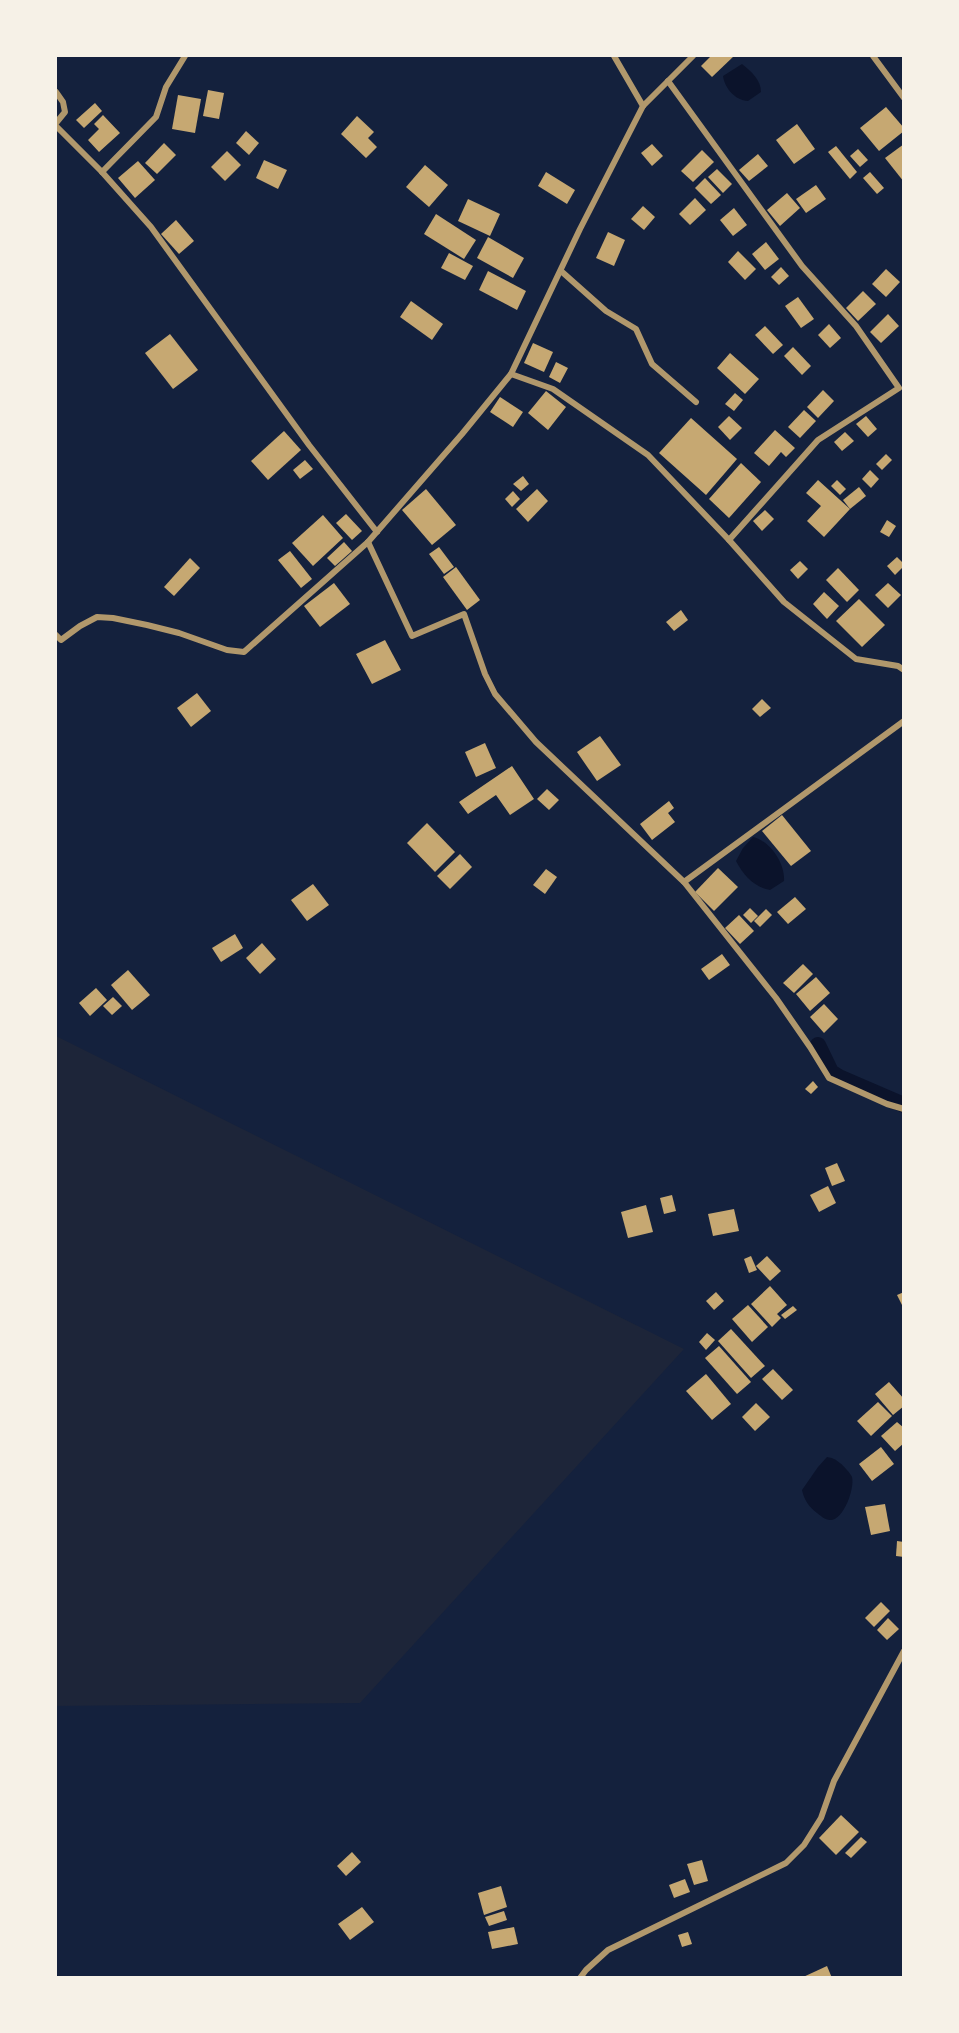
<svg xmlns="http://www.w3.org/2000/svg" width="959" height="2033" font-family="Barlow,sans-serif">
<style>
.green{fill:#1d2539}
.water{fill:#0b132b}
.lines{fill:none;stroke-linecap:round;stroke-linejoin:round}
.canal{stroke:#0b132b;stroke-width:16}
.building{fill:#c6a872}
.minor{stroke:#b1986c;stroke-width:6}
</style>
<rect width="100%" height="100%" fill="#14213d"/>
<!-- green -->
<polygon class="green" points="56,1036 684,1349 360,1703 56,1706"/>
<!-- water -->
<g class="water">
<path d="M742,64C751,71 761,80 761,92L748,101C735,100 725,89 723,76Z"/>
<path d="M753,837C770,841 785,863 784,881L770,890C754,887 744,876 736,861L743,848Z"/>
<path d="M827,1457C833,1458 835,1459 840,1463C844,1466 850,1473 852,1477C855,1489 843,1521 830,1520C825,1520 821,1516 817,1513C809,1507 804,1500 802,1490L818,1467Z"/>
</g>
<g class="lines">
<!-- canal -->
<polyline class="canal" points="818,1045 831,1072 839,1077 904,1105"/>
</g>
<!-- building -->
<g class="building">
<polygon points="711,56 734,56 712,77 701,66"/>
<polygon points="208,90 224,93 219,119 203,116"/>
<polygon points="178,95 201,99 195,133 172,129"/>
<polygon points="95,103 102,111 84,128 76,120"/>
<polygon points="886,107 904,128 904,131 879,151 860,128"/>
<polygon points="103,115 120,133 99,152 88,140 99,129 94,124"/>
<polygon points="357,116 374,132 368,138 377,147 366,158 341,134"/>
<polygon points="797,124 815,149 794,164 776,140"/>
<polygon points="246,131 259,143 249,155 236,143"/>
<polygon points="164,143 176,155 157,174 145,163"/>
<polygon points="652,144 663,156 652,166 641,153"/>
<polygon points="904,144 904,182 885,158"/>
<polygon points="836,146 857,172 850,179 828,152"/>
<polygon points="858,149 868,160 860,167 850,156"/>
<polygon points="702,150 714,162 693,182 681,171"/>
<polygon points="227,151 241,165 225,181 211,167"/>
<polygon points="758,154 768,166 749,181 739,170"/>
<polygon points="264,160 287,170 278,189 256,178"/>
<polygon points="138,161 155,180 135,198 118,178"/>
<polygon points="425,165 448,185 429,207 406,187"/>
<polygon points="717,169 732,184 723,193 708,177"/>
<polygon points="546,172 575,190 567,204 538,186"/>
<polygon points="870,172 884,188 877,194 863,178"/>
<polygon points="705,178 721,195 711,204 695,188"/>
<polygon points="816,185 826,199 806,213 796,199"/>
<polygon points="787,193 800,208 780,226 767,210"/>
<polygon points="695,198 706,210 690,225 679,214"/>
<polygon points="468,199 500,214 490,236 458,221"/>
<polygon points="643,206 655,217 644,230 631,219"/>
<polygon points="734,208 747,225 733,236 720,220"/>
<polygon points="436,214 476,240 464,259 424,234"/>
<polygon points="176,220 194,241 179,254 161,234"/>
<polygon points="608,232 625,240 614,266 596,258"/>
<polygon points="488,237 524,258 513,278 477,258"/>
<polygon points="766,242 779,259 765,270 752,254"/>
<polygon points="738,251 756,269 745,280 728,262"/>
<polygon points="449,253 473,266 465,280 441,268"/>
<polygon points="781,267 789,276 779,285 771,277"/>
<polygon points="886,269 900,282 886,297 872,284"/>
<polygon points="488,271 526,291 517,310 479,290"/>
<polygon points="863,291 876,304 858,321 846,308"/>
<polygon points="798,297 814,319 801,328 785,306"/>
<polygon points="411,301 443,324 432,340 400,317"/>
<polygon points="888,314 899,326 881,343 870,332"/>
<polygon points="829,324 841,338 830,348 818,335"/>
<polygon points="765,326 783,345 773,354 755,335"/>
<polygon points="170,334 198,370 173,389 145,353"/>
<polygon points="533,343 553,352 544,372 524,363"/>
<polygon points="793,347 811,366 802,375 784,356"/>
<polygon points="730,353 759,379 745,394 717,368"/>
<polygon points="556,362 568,368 560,383 549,377"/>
<polygon points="823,390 834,401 818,418 807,407"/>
<polygon points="546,391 566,407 548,430 528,413"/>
<polygon points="735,393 743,400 734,411 725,404"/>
<polygon points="500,397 523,412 513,427 490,412"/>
<polygon points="804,410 816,421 800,438 788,427"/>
<polygon points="729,416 742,428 730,440 718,427"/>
<polygon points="866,416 877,429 868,437 856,424"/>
<polygon points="691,418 737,459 706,495 659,453"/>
<polygon points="775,430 795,448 786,457 781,452 769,466 754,453"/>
<polygon points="284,431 301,450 268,480 251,461"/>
<polygon points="845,432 854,441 842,451 834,442"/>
<polygon points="886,454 892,460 882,470 876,464"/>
<polygon points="305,460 313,469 300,479 293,470"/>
<polygon points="741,463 761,482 729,518 709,499"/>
<polygon points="870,470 879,479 871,488 862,479"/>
<polygon points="523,476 529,484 521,491 513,484"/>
<polygon points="818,480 850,509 824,537 807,521 821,506 806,493"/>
<polygon points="837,480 846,489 840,495 831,486"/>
<polygon points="859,487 866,496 850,509 843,500"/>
<polygon points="426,489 456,525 432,545 402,510"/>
<polygon points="537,489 548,501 528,522 516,509"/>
<polygon points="513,491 520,499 512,507 505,499"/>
<polygon points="765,510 774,519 762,531 753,521"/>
<polygon points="346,514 362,531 352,540 336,523"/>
<polygon points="323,515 343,538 313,566 292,543"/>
<polygon points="887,520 896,526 889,537 880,532"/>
<polygon points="344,542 352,551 335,566 327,558"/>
<polygon points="439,547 454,567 444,574 429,554"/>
<polygon points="290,551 312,579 301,588 278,560"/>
<polygon points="897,557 904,564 904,566 895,575 887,566"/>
<polygon points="190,558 200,568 174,596 164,587"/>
<polygon points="800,561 808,569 798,579 790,570"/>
<polygon points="456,567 480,600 467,610 443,577"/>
<polygon points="838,568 859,590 847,602 826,580"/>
<polygon points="334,583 350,604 320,627 304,606"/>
<polygon points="888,583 901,595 888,608 875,595"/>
<polygon points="824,592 839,606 827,619 813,604"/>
<polygon points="859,599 885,625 862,647 836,621"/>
<polygon points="681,610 688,620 674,631 666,622"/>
<polygon points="385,640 401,670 372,684 356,654"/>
<polygon points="197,693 211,711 191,727 177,708"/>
<polygon points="762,699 771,708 760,717 752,709"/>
<polygon points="600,736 621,765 597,781 577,752"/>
<polygon points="485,743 496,768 476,777 465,752"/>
<polygon points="512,766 534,799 510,815 496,795 468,814 459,802"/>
<polygon points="547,789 559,800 549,810 537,799"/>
<polygon points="669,801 674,808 668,813 675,822 652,840 640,824"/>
<polygon points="782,815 811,851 791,866 762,831"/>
<polygon points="427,823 455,852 435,872 407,843"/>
<polygon points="460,854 472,867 450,889 437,876"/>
<polygon points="718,868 738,887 714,911 695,892"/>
<polygon points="546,869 557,877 545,894 533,885"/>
<polygon points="313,884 329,905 307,921 291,900"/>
<polygon points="795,897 806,909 788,924 777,912"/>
<polygon points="750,908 758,916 751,923 743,915"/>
<polygon points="766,909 772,915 760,927 754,921"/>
<polygon points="739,915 754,931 740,944 725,928"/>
<polygon points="235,934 243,948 221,962 212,948"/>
<polygon points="262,943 276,959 260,974 246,958"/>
<polygon points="722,954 730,965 709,980 701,969"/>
<polygon points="803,964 813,974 794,993 783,983"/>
<polygon points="128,970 150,995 132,1010 111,985"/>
<polygon points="816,977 830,993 810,1011 796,994"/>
<polygon points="96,988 107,1000 90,1016 79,1003"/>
<polygon points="113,997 122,1006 112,1015 103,1006"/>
<polygon points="824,1004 838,1019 824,1033 810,1017"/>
<polygon points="813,1081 818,1087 811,1094 805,1089"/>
<polygon points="837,1163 845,1181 832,1186 825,1168"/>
<polygon points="828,1186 836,1203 819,1212 810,1195"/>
<polygon points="672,1195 676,1211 664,1214 660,1198"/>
<polygon points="646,1205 653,1232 628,1238 621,1212"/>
<polygon points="734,1209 739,1231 713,1236 708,1214"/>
<polygon points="751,1256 757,1270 749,1273 744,1259"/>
<polygon points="767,1256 781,1271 770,1281 756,1266"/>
<polygon points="770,1286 787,1305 777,1314 781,1318 772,1327 751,1304"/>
<polygon points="716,1292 724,1301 714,1310 706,1301"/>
<polygon points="904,1292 904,1309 897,1295"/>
<polygon points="748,1305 768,1327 752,1342 732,1319"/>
<polygon points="793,1306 797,1310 785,1319 781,1315"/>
<polygon points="731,1329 765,1366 751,1378 718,1341"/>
<polygon points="707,1333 715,1340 706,1350 699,1342"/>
<polygon points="719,1346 751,1382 737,1394 705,1358"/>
<polygon points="773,1369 793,1390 782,1400 762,1379"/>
<polygon points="706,1374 731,1404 712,1420 686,1391"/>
<polygon points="889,1382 904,1399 904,1406 893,1415 875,1394"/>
<polygon points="878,1402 892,1416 871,1436 857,1421"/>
<polygon points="756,1403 770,1417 755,1431 742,1417"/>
<polygon points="897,1422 904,1428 904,1443 895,1451 881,1436"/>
<polygon points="881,1447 894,1464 872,1481 859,1464"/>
<polygon points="885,1504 890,1531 871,1535 865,1507"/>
<polygon points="897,1541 904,1542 904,1557 896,1556"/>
<polygon points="881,1602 890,1611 874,1627 865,1618"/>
<polygon points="888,1618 899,1629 887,1640 877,1630"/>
<polygon points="841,1815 859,1832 836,1855 819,1838"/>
<polygon points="861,1837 867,1842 851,1858 845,1853"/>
<polygon points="352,1852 361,1862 346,1876 337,1866"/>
<polygon points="702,1860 708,1881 694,1885 687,1864"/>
<polygon points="685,1879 690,1892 674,1898 669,1885"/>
<polygon points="501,1886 507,1907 484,1915 478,1893"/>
<polygon points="362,1907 374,1922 350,1940 338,1924"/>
<polygon points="504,1911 507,1920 489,1926 485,1917"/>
<polygon points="514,1927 518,1944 492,1949 488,1932"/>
<polygon points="688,1932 692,1944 682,1947 678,1935"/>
<polygon points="827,1966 832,1978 801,1978"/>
</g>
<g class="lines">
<!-- minor -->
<g class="minor">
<polyline points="614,56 643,106"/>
<polyline points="873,56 904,98"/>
<polyline points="668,81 802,266 856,326 899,388 818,440 729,540 784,602 856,659 898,666 904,670"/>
<polyline points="56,92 63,102 65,112 56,123"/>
<polyline points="56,126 102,172 151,227 309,445 377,532"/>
<polyline points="102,172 156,117 166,87 185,56"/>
<polyline points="561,271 606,311 636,329 652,364 696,402"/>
<polyline points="511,374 553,389 648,455 729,540"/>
<polyline points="368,542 412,636 464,614 485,674 495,694 536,742 684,882 776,998 810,1047 829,1078 887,1104 904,1109"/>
<polyline points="56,635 61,640 80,626 97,617 113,618 147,625 179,633 227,650 244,652 368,542 462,434 511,374 580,229 643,106 693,56"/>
<polyline points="684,882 904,721"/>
<polyline points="580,1978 586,1970 608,1950 786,1863 804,1845 821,1818 834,1781 904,1651"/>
</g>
</g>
<!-- border -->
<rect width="959" height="2033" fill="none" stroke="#f6f1e7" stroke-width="114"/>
</svg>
